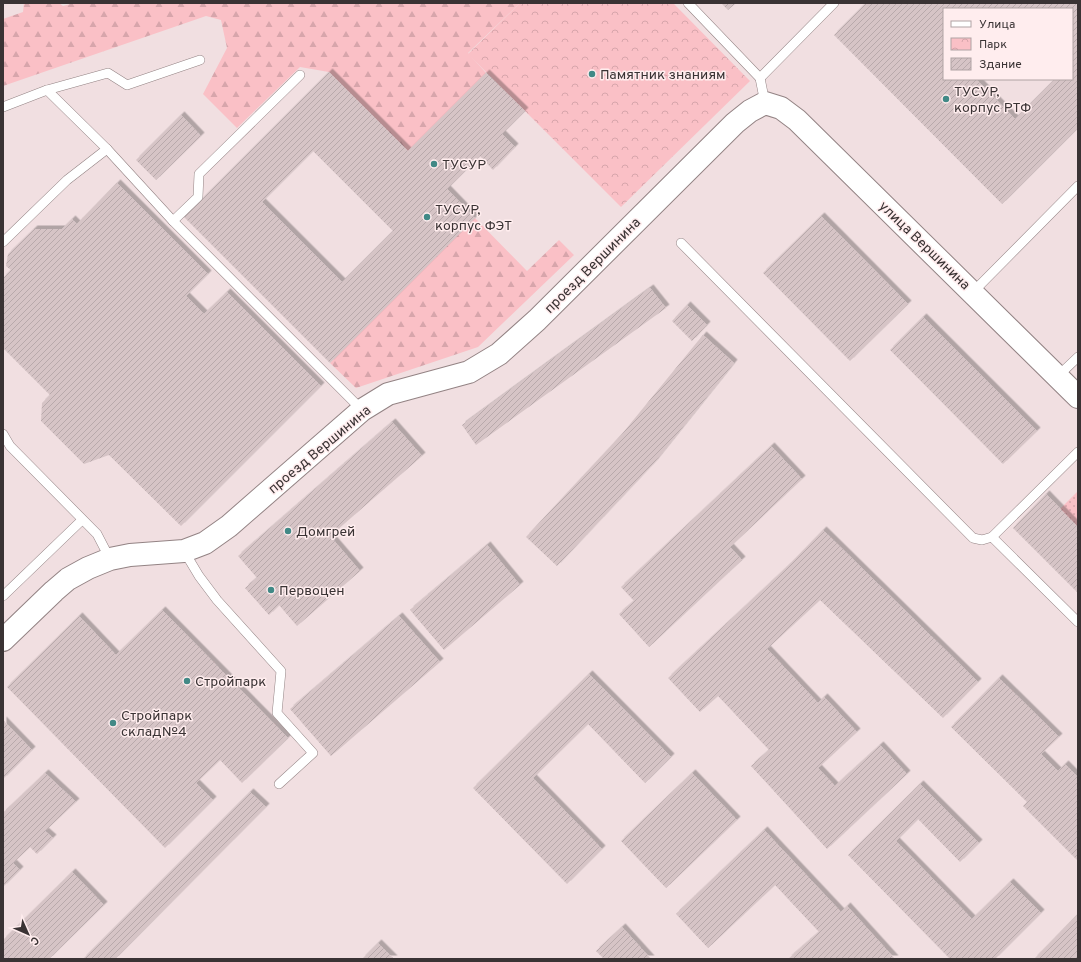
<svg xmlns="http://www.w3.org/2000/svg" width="1081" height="962" font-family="Overpass,sans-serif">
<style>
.grass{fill:url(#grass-dots)}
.forest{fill:url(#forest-firs)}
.park{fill:url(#park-crowns)}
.building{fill:url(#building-hatch);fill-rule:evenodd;filter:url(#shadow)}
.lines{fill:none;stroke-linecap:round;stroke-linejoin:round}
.lane-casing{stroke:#938384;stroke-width:10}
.secondary-casing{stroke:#938384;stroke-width:24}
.lane{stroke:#fff;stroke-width:9}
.secondary{stroke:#fff;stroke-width:22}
.poi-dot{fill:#418986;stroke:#ffedee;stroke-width:1.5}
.labels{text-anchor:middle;stroke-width:3;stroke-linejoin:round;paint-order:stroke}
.poi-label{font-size:14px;fill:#3a3334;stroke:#ffedee;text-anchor:start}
.street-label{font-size:14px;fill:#3a3334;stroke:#ffedee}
</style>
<defs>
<pattern id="grass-dots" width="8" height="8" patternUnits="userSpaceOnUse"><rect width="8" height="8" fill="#fac0c6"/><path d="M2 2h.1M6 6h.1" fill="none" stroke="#d7a5ab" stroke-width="1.8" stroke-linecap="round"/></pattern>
<pattern id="forest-firs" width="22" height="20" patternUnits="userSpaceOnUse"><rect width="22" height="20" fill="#fac0c6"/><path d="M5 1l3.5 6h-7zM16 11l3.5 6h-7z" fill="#d7a5ab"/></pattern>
<pattern id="park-crowns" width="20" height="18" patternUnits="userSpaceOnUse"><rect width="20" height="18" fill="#fac0c6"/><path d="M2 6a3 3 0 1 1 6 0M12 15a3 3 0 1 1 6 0" fill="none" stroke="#d7a5ab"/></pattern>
<pattern id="building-hatch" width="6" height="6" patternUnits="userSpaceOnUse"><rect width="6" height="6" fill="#d6c4c6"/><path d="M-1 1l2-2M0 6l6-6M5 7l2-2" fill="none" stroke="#b8a9ab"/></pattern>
<filter id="shadow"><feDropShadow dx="3.5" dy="-3.5" stdDeviation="0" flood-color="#0004"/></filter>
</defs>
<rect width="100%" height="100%" fill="#f1dfe1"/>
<!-- grass -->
<polygon class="grass" points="1078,491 1078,527 1060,509"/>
<!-- forest -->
<g class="forest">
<polygon points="24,3 59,3 63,6 74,3 520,3 468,53 486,73 408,151 329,72 300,67 237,128 203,94 227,48 221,20 206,16 3,86 3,19 23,12"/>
<polygon points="475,218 527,271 559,240 574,255 478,347 356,388 330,363"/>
</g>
<!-- park -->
<polygon class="park" points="520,3 673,3 750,81 621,207 468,54"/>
<!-- building -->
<g class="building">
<polygon points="721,3 736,3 728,10"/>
<path d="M866,3H1078V128L1002,204L834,35ZM944,9H1072V79H1055L1015,119L976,79H944Z"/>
<path d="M329,72L408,151L486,73L525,111L502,134L515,147L493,170L480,156L447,189L475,218L330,363L184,217ZM313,151L393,231L342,282L262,202Z"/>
<polygon points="181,115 201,136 156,180 136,160"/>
<polygon points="117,183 208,274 186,296 204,314 227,292 321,386 181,526 109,455 84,464 41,421 42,403 50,395 3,348 3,278 11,270 6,266 8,254 34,229 62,229 72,219 77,224"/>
<polygon points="821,216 908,304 850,361 763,273"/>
<polygon points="650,288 666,308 476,445 462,425"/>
<polygon points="687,305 707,325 692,341 672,321"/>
<polygon points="923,317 1037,431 1003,464 890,350"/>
<polygon points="703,335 734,363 654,463 557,566 526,537 622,434"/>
<polygon points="392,422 422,456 330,536 360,571 297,626 279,605 269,615 245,588 257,578 238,556"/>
<polygon points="771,446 802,479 730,547 742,560 649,647 619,614 634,601 621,587"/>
<polygon points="1046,494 1078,527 1078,593 1013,528"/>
<polygon points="823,530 978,682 943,718 820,600 767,649 818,703 824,697 857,732 818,768 835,786 880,745 907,774 827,849 751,766 769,750 718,696 700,712 668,678 788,566"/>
<polygon points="487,545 520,585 444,650 410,610"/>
<polygon points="162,610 288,738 242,783 220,760 196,783 213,800 165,848 7,687 79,616 116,655"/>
<polygon points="399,616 440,662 331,756 290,709"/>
<polygon points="589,674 671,757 645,783 588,724 533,778 602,849 567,884 473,788"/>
<polygon points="999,678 1059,737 1041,754 1058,771 1065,764 1078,777 1078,861 1023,806 1027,802 951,727"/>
<polygon points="3,720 32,750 3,779"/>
<polygon points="45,773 76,802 45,831 53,838 37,854 30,847 13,863 20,870 3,887 3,813"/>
<polygon points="692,773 737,820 666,888 621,841"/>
<polygon points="920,784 979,843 960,862 918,819 896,841 972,919 1010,882 1041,913 995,959 950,959 848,855"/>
<polygon points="250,792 266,807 115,959 83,959"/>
<polygon points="764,830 841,912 847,906 895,959 788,959 819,932 775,885 708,948 676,914"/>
<polygon points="72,872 104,905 49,959 3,959 3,940"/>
<polygon points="1078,914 1078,959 1034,959"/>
<polygon points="622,927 651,959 604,959 596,951"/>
<polygon points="378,943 394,959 362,959"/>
</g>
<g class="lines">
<defs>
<g id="lane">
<polyline points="688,3 760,78 765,103"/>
<polyline points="760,78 834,3"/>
<polyline points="47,90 107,149 173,221 362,410"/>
<polyline points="3,107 47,90 108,73 127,85 200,60"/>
<polyline points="173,221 198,197 199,174 300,75"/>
<polyline points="3,242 67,180 107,149"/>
<polyline points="681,243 973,538 982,540 992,537 1078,452"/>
<polyline points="973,292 1078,186"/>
<polyline points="1058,376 1078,357"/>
<polyline points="3,434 10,446 97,534 110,559"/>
<polyline points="992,537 1078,622"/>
<polyline points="184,551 199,576 217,600 281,671 277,713 313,753 279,784"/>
<polyline points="3,596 82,520"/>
</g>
<polyline id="secondary" points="3,640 54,591 68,579 88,568 110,559 130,555 184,551 205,543 229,526 362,410 388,394 469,372 499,354 537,320 735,123 750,111 765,103 781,108 797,120 1078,397"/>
</defs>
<!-- lane casing -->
<use href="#lane" class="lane-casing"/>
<!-- secondary casing -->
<use href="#secondary" class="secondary-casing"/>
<!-- lane -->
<use href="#lane" class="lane"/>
<!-- secondary -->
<use href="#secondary" class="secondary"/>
</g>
<!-- markers -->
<g class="poi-dot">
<circle cx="592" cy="74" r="4"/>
<circle cx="946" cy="99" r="4"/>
<circle cx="434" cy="164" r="4"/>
<circle cx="427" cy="217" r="4"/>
<circle cx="288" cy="531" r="4"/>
<circle cx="271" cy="590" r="4"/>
<circle cx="187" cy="681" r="4"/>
<circle cx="113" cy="723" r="4"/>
</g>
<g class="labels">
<!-- poi labels -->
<g class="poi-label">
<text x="600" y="79">Памятник знаниям</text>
<text x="954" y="96">ТУСУР,<tspan x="954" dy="16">корпус РТФ</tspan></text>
<text x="442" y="169">ТУСУР</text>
<text x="435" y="214">ТУСУР,<tspan x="435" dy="16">корпус ФЭТ</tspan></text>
<text x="296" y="536">Домгрей</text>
<text x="279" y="595">Первоцен</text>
<text x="195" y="686">Стройпарк</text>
<text x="121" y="720">Стройпарк<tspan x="121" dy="16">склад№4</tspan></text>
</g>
<!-- street labels -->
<g class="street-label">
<text transform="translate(925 245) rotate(44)" y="5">улица Вершинина</text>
<text transform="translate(592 265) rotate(-45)" y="5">проезд Вершинина</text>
<text transform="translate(319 449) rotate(-40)" y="5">проезд Вершинина</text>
</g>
</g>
<!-- border -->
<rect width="1081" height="962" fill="none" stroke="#3a3334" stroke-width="8"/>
<!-- legend -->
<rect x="943" y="8" width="130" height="72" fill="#ffedee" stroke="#b0a3a4"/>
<rect x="951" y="21" width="20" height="6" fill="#ffffff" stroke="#b0a3a4"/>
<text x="979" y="28" font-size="12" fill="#3a3334">Улица</text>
<rect x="951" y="38" width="20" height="12" fill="url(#park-crowns)" stroke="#b0a3a4"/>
<text x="979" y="48" font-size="12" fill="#3a3334">Парк</text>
<rect x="951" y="58" width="20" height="12" fill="url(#building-hatch)" stroke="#b0a3a4"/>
<text x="979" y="68" font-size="12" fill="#3a3334">Здание</text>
<!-- north arrow -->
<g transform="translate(28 934) rotate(135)" stroke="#ffedee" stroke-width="3" paint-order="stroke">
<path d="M0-3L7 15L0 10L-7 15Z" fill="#3a3334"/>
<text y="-6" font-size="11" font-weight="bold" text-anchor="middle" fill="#3a3334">С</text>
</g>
</svg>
